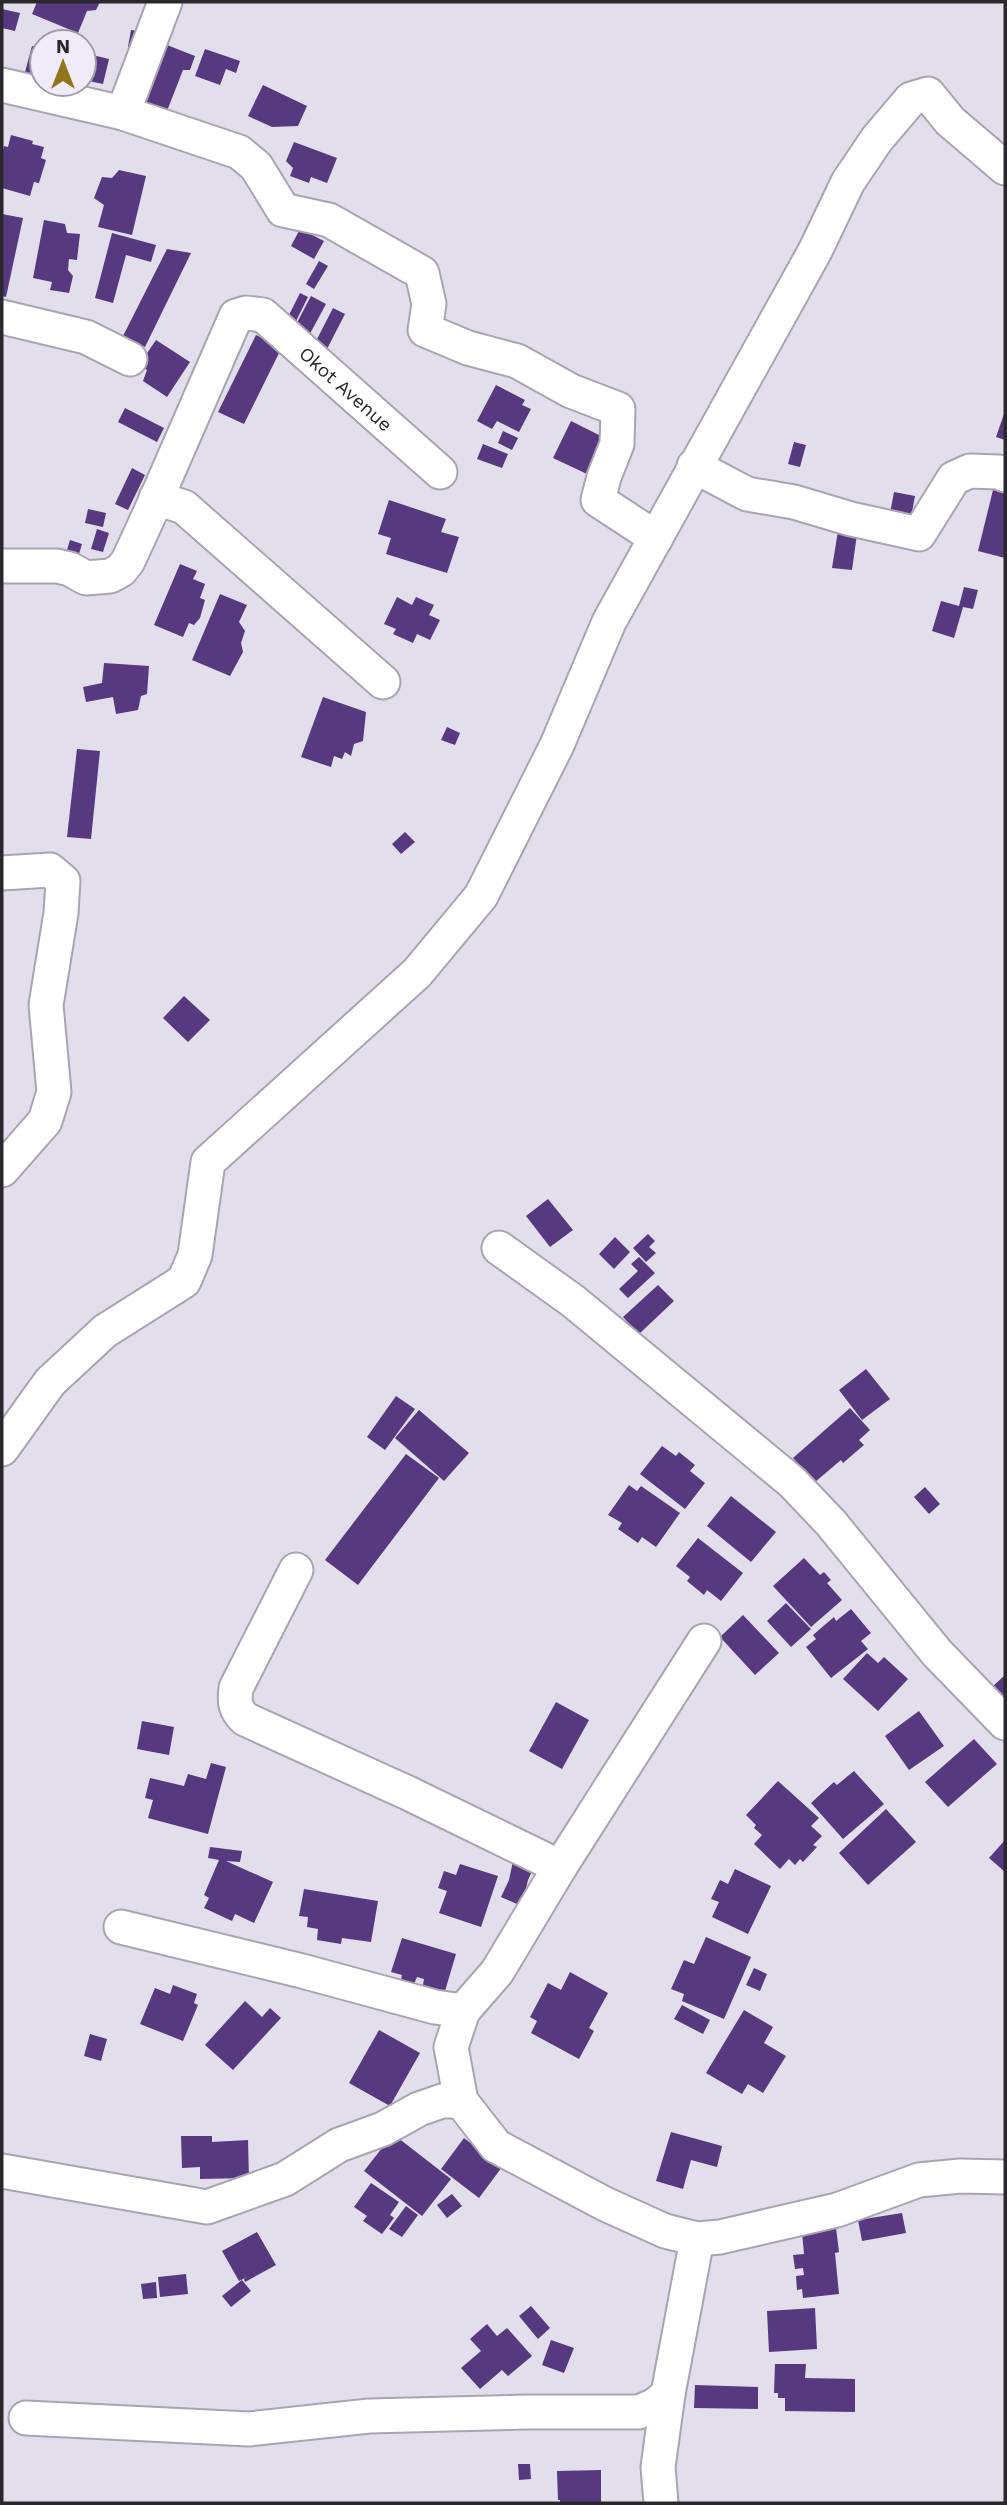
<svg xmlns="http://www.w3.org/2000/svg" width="1007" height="2505" font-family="'Work Sans',sans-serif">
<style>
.building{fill:#56397f}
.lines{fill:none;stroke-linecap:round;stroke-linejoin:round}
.minor-casing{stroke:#a8a4b0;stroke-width:37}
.minor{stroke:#fff;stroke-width:33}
.labels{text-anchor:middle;stroke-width:7;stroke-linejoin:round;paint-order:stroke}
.street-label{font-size:19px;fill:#2a282d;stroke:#f0ebf9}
</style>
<rect width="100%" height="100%" fill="#e2deeb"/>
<!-- building -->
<g class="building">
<polygon points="37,2 100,2 96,10 87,11 78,33 32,14"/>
<polygon points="2,9 20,13 15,31 2,28"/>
<polygon points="131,30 138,31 135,51 128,47"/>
<polygon points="167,45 195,56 190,70 183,70 167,111 145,103"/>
<polygon points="32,46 42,49 42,81 24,76"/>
<polygon points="205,49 240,61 236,73 226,69 220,85 195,76"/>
<polygon points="84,53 109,59 103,84 84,80"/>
<polygon points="263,85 307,106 298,126 272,127 248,116"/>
<polygon points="11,135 33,141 32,144 44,147 41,158 46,160 39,183 34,182 30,196 2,188 2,154 4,146 8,147"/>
<polygon points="294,142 337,158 327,183 311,177 309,183 290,176 293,168 286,161"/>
<polygon points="119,170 146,176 132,235 98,227 104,205 94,198 102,177 112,178"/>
<polygon points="2,214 23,218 6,297 2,296"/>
<polygon points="44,220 65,224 67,233 80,234 77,260 69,259 68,270 73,276 69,293 50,290 52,282 33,278"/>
<polygon points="300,229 324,241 314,259 291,246"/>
<polygon points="112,233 156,245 151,262 126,255 113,303 95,298"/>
<polygon points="167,249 191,253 145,347 123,336"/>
<polygon points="319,261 328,266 314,289 306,284"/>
<polygon points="300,293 308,297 292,329 286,321"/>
<polygon points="311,296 326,304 306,341 291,334"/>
<polygon points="333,308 345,314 327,349 315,343"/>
<polygon points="256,335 282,347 244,424 218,412"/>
<polygon points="156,340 190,362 167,397 143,381 147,370 139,365"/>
<polygon points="496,385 525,400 522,405 531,409 519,432 497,421 492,429 477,421"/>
<polygon points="125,408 164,428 157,442 118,422"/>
<polygon points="1005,411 1005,440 996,437"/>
<polygon points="571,421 605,438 587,474 553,458"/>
<polygon points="503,431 518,438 512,450 498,443"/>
<polygon points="794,442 806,445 800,467 788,464"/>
<polygon points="483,444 508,454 502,468 477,459"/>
<polygon points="132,468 145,475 128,510 115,504"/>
<polygon points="993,490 1005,493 1005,558 978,551"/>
<polygon points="894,492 915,496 909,528 888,524"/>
<polygon points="389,500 446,519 441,532 459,537 447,573 386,554 391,538 378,534"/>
<polygon points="88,509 106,513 103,527 85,523"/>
<polygon points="97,529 109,533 103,552 91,549"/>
<polygon points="838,531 857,534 852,570 832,568"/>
<polygon points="70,540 82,544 79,554 67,550"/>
<polygon points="180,564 197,571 193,579 205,584 200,598 205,600 200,618 194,625 189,623 183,637 154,625"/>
<polygon points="964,587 978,590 973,609 963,607 954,638 932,631 941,601 959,606"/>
<polygon points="220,594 247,605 239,622 245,631 241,643 243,652 230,676 192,660"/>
<polygon points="397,597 412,605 416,597 434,605 429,615 440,620 430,640 417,634 413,643 393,634 396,629 384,624"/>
<polygon points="104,663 149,666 147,694 141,696 138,710 116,714 113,697 86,702 83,687 102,683"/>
<polygon points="323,697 366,712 363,741 354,744 351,756 345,752 342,759 334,756 331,767 301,757"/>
<polygon points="447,727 460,733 455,745 441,740"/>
<polygon points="77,749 100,751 91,839 67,837"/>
<polygon points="405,832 415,842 401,854 392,844"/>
<polygon points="184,996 210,1020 188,1042 163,1018"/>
<polygon points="548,1199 573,1230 550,1247 526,1216"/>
<polygon points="648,1234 655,1241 649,1247 656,1253 646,1262 633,1248"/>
<polygon points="615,1237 630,1252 614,1269 599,1254"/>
<polygon points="639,1257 655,1273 628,1298 619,1289 638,1271 631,1264"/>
<polygon points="658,1285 674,1301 639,1334 623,1317"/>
<polygon points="866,1369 890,1399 862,1420 839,1390"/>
<polygon points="396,1396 415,1409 385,1450 367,1437"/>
<polygon points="850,1408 870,1430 859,1440 864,1445 843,1463 841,1460 815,1482 793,1458"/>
<polygon points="419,1410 469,1453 444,1481 395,1438"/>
<polygon points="662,1446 676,1456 679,1452 695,1465 690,1471 705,1483 685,1509 640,1474"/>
<polygon points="406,1454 439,1478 358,1585 325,1560"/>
<polygon points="629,1485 637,1491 641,1486 680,1513 656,1547 642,1537 638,1543 618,1529 622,1523 608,1515"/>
<polygon points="925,1487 940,1504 929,1514 914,1497"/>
<polygon points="731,1496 776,1532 751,1562 707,1526"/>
<polygon points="698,1538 743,1573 721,1601 707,1590 704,1595 687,1581 690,1577 676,1566"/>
<polygon points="804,1558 820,1575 824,1572 831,1580 827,1583 842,1600 811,1627 773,1586"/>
<polygon points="786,1603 811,1629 791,1647 767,1621"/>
<polygon points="851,1609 871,1633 861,1641 868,1649 831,1678 806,1647 816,1639 813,1635 834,1617 836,1621"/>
<polygon points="743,1615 779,1653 755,1675 720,1637"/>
<polygon points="867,1653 878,1663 884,1657 908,1679 878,1711 843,1679"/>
<polygon points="1005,1675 1005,1702 992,1687"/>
<polygon points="556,1702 589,1720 562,1769 529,1751"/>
<polygon points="919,1711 944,1746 909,1770 885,1736"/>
<polygon points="142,1721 174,1727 169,1755 137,1749"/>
<polygon points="974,1739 997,1764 948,1807 925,1782"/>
<polygon points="211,1763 226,1767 208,1834 148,1818 153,1800 145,1798 150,1778 184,1786 188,1774 206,1779"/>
<polygon points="854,1771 884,1804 843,1839 811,1803 834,1782 837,1785"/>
<polygon points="778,1781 819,1818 811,1826 822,1836 813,1845 817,1847 803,1862 800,1859 795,1865 789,1859 780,1869 754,1844 762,1835 754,1828 756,1825 746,1815"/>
<polygon points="886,1809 916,1842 868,1885 839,1853"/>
<polygon points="1005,1840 1005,1872 989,1858"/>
<polygon points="210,1847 242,1851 240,1862 226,1861 273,1882 254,1923 235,1914 232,1921 204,1908 209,1898 204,1895 219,1860 208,1858"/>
<polygon points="513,1861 534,1867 528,1880 523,1901 519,1900 517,1904 501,1897 509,1880"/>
<polygon points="460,1864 498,1876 481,1927 439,1913 447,1891 438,1888 444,1871 456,1875"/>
<polygon points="735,1869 771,1886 748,1934 712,1917 719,1902 711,1899 720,1880 728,1884"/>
<polygon points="304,1889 378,1901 371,1942 342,1938 341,1944 317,1940 318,1929 307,1927 308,1917 299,1916"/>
<polygon points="706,1937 751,1957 724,2019 682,2001 684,1994 671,1989 684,1960 694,1964"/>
<polygon points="402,1938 456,1954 445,1991 423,1985 424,1979 417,1977 414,1984 401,1980 402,1975 391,1972"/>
<polygon points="754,1968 767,1974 760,1991 746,1985"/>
<polygon points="570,1972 608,1993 589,2028 594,2031 579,2059 531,2033 537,2021 530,2017 548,1983 561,1990"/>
<polygon points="173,1985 197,1994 194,2003 198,2005 183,2041 140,2024 155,1988 170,1994"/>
<polygon points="245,2001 262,2017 270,2008 281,2018 233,2070 205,2045"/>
<polygon points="682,2005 710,2020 703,2034 674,2019"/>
<polygon points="744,2010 773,2027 764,2043 786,2056 763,2093 748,2084 742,2094 706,2073"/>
<polygon points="379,2030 420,2053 390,2106 349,2083"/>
<polygon points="90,2034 107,2039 101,2061 84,2056"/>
<polygon points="671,2132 722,2146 717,2167 691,2160 683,2189 656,2181"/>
<polygon points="393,2134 451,2179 422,2216 364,2171"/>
<polygon points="181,2136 212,2136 212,2142 248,2140 249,2178 200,2179 200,2167 182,2168"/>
<polygon points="464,2138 502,2167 479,2198 441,2169"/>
<polygon points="371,2183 399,2202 390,2215 394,2218 382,2234 363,2221 367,2216 354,2207"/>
<polygon points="452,2194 462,2206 447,2218 437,2205"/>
<polygon points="406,2206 418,2215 402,2237 389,2229"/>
<polygon points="902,2213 906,2233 862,2241 858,2220"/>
<polygon points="836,2228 839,2252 835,2253 839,2294 803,2298 802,2289 797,2290 796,2276 804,2275 803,2268 795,2269 793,2255 804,2254 802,2232"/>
<polygon points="257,2232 276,2265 245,2282 244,2279 247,2277 239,2281 222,2251"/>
<polygon points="186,2274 188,2294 160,2297 158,2277"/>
<polygon points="242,2280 251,2291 231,2307 222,2296"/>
<polygon points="156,2282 157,2298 143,2299 141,2284"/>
<polygon points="531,2306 550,2328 538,2339 519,2316"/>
<polygon points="815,2308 817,2349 769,2352 767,2311"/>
<polygon points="487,2324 497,2336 507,2328 532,2356 508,2376 502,2370 480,2389 461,2368 481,2351 470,2339"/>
<polygon points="551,2340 574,2348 564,2373 542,2365"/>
<polygon points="775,2364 806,2364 805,2378 855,2379 855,2412 785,2411 785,2398 778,2398 778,2393 774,2393"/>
<polygon points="695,2385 758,2387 758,2409 694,2408"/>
<polygon points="518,2464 530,2464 531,2479 519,2480"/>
<polygon points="601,2470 601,2503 560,2503 560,2500 558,2500 557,2471"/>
</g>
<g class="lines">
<defs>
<g id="minor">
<polyline points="2,85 123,113 239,152 256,166 283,210 329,220 422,273 429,304 425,330 468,348 517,361 571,391 618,409 617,444 604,477 598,500 656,538"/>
<polyline points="123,113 165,2"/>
<polyline points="2,317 86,337 130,359"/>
<polyline points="694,466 747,494 794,502 851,519 919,534 954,478 970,471 999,472 1005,475"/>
<polyline points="156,498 184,507 383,682"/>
<path id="s1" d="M2,566H57L70,569L86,578L110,576L121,570L128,561L151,511L236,316L246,313L263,315L440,472"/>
<polyline points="2,873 50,870 63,881 61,913 46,1005 54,1092 45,1121 2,1170"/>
<polyline points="499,1248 573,1301 792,1482 831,1523 937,1653 1005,1723"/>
<polyline points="2,1449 50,1382 105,1331 184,1281 195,1255 208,1162 417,973 481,896 557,745 609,622 815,251 848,182 877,139 911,99 928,94 950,121 1005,168"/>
<path d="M296,1570L236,1688C234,1702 235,1709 245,1719L408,1793L560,1867L497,1972L463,2011L451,2047L461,2101L496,2146L605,2204L665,2231L697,2239L720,2237L837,2210L919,2180L960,2176L1005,2177"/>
<polyline points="560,1867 704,1641"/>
<polyline points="121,1927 302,1971 435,2007 463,2011"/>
<polyline points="2,2171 207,2207 285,2179 339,2145 383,2129 419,2109 442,2101 461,2101"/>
<polyline points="26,2418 249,2429 369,2416 528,2412 639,2412 655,2405 668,2394 697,2239"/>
<polyline points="661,2503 658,2467 668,2394"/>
</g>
</defs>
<!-- minor casing -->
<use href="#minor" class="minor-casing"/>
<!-- minor -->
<use href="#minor" class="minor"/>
</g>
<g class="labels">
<!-- street labels -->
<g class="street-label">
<text dy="7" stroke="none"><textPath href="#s1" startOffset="541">Okot Avenue</textPath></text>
</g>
</g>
<!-- border -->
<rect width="1007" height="2505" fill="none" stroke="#2a282d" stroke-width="7"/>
<!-- north arrow -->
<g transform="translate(63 63)"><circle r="33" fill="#f0ebf9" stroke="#a19da7" stroke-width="2"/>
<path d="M0-5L12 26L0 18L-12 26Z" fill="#91751a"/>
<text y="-10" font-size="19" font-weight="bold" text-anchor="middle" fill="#2a282d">N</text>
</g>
</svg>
